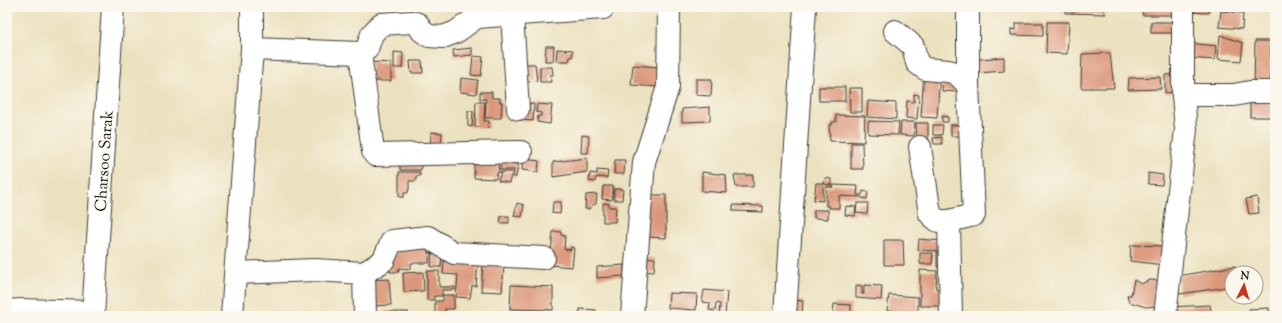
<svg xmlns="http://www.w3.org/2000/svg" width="1282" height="323" font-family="'Sorts Mill Goudy',serif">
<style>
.building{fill:#db977a}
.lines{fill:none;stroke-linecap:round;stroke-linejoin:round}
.minor-casing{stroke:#3b3a34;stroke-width:24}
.minor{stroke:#fff;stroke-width:22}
.labels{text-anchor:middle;stroke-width:3;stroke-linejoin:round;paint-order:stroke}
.street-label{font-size:16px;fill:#1c1c1c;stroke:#fbf7ec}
</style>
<rect width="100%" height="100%" fill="#fbf7ec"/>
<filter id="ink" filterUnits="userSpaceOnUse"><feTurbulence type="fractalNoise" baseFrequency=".025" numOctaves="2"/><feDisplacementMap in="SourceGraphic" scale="8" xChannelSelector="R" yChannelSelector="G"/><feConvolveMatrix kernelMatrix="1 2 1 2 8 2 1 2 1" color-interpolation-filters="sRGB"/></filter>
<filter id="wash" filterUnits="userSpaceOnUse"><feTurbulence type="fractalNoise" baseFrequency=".012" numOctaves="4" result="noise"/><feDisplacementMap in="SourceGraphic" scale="16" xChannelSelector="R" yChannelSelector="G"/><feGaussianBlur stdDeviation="0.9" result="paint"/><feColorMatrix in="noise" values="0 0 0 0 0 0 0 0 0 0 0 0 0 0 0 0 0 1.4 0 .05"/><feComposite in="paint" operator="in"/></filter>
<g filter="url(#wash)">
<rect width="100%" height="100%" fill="#ece1bf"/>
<g id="blocks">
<!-- building -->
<g class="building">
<polygon points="1065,7 1100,7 1106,14 1065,13"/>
<polygon points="1143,7 1177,7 1178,15 1142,15"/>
<polygon points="1188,7 1210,7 1209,13 1188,12"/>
<polygon points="1221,11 1243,13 1242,29 1219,27"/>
<polygon points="1047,22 1069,22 1067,54 1046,53"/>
<rect x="1151" y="22" width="25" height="11"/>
<polygon points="1016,23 1043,23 1043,36 1011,35 1011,29 1016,30"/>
<polygon points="1220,35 1243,43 1241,61 1218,59"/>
<polygon points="1255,41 1271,41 1270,84 1254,84"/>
<polygon points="1190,43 1216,46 1215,60 1189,58"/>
<polygon points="546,46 554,46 553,61 545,61"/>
<polygon points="472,48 472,55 454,57 453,50"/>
<polygon points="557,49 573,50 572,57 570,57 569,61 556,61"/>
<polygon points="394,52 403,53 402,68 394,68"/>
<polygon points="1110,53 1114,88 1081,88 1082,54"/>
<polygon points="473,56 483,57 481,76 471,75"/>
<polygon points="1004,57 1004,71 978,73 969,60"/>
<polygon points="410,61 422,61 423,73 411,73"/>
<polygon points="371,62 391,63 391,81 371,81"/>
<polygon points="518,64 535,64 537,81 519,83"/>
<polygon points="633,65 659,67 657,87 631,85"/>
<polygon points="540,67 552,67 553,75 550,75 551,82 540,82"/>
<polygon points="924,71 940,72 937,118 921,117"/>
<polygon points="1177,74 1177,92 1165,93 1165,75"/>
<polygon points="943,75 951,76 958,92 942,91"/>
<polygon points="1160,77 1161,89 1128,90 1129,78"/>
<polygon points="461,78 478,80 476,94 460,92"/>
<polygon points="696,79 712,79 711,96 696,95"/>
<rect x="819" y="87" width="26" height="14"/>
<polygon points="849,88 862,88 862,112 850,112"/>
<polygon points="480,92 492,92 492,98 500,98 500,102 502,102 501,118 485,118 486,99 480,99"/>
<rect x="1250" y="92" width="25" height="25"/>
<polygon points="914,94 919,95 917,119 906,118 907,101 914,102"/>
<polygon points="868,101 896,103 896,119 867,117"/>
<polygon points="476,102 485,102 484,121 489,121 488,128 475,127"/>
<polygon points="524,103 534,104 533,121 522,120"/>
<polygon points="537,104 552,105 550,124 537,122 538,116 541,116 541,113 536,112"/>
<polygon points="710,107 710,121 682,122 682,109"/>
<polygon points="468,111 473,111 472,127 468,126"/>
<polygon points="836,115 865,116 864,142 830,141 829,125 832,125 832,122 836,122"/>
<polygon points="942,116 948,117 948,122 942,122"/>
<polygon points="868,121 899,122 898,135 868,134"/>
<polygon points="901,122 915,122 914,136 900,135"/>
<polygon points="916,123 928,123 928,140 917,140"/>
<polygon points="933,125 943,125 942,135 933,135"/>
<rect x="951" y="125" width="11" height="11"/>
<polygon points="431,132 442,133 441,152 430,151"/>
<polygon points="582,135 589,136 588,153 581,153"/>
<polygon points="942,137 942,144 934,144 933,138"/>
<polygon points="851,143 862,143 863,169 851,169"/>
<polygon points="587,158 587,172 553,177 553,162"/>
<polygon points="421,159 421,170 400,170 400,162"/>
<polygon points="501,159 519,160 516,177 513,177 514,170 500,170"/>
<polygon points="523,159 539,161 538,172 522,170"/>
<polygon points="615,160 625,160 624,174 614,174"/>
<polygon points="474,161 498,163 499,173 497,173 496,179 474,178"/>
<polygon points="597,170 608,171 607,178 596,177 595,182 589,181 590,173 597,174"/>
<polygon points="399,172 420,172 420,176 416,176 416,181 409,181 409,190 408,190 408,193 404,193 404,197 399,197"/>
<polygon points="501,172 512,172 509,183 498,181"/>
<polygon points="702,172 726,175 727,193 702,191"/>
<polygon points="1148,173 1163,175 1162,185 1148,184"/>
<polygon points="734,175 753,175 753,187 736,187"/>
<polygon points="825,178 831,179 831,185 824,184"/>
<polygon points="816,183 823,183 823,201 814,200"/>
<polygon points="832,185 858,186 857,195 862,195 863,191 868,192 867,199 862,198 862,197 839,196 839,208 829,208 829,206 826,206 826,187 833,187"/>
<polygon points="603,186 613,186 612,200 602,199"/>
<polygon points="614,189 623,189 622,200 614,200"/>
<polygon points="597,194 596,204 594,204 589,209 585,209 586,195"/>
<polygon points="646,195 666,195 666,238 646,237"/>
<polygon points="1257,197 1259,213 1249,214 1246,199"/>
<polygon points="553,202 561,202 560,214 552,213"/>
<polygon points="517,203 524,205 522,217 514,216"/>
<polygon points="603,203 609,204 609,207 616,207 615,222 603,222"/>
<polygon points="857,203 868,203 867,214 856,213"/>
<polygon points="733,205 763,206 763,212 733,211"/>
<polygon points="846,206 856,207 855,216 845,215"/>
<polygon points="814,210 828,210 828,219 814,218"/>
<polygon points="501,216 509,216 509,223 500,223"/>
<polygon points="553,231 561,232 561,235 565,236 564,249 571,250 571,247 574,248 572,267 550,265"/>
<polygon points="919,239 942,241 940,267 937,267 937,251 918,250"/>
<polygon points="884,240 903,240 904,265 884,265"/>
<polygon points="430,244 429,263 411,263 411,269 399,268 399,272 390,272 391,253"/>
<polygon points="432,245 442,253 441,267 431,267"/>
<polygon points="1131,245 1166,246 1164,265 1130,261"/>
<polygon points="920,253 933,253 932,264 920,264"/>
<polygon points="637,257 655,258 654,272 636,271"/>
<polygon points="444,260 478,263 476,286 472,286 470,298 456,297 458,275 443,274"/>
<polygon points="483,265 504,266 502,292 481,291"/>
<polygon points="624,265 624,276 597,278 597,267"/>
<polygon points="1235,266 1235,273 1232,273 1232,293 1227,287 1179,294 1178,276"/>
<polygon points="920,270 937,271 936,289 942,289 941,306 920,306"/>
<polygon points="427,271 439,271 439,287 455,287 455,290 442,290 442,296 434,296 434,300 427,300"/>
<polygon points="423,272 424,291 404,292 403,273"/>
<polygon points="389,279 391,305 371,306 373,280"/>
<polygon points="1134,280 1141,284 1150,280 1163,281 1157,306 1146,307 1129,302 1127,295 1131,295"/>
<polygon points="511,285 553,287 553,310 510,309"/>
<polygon points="856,285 862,286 862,294 864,294 864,285 882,286 881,300 856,298"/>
<polygon points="704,290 727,292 725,316 719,316 720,304 716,303 715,311 709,310 710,303 702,302"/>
<polygon points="669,293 697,294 696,310 668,308"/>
<polygon points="443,295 454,295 454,309 445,309 445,316 435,315 435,301 443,301"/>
<polygon points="889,295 918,297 918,312 887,311"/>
<polygon points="796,300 803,301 802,316 795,316"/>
<polygon points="834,304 851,305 851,316 833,315"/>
<polygon points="1210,305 1212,316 1169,316 1170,307"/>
<polygon points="1269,308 1269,316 1250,316 1249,309"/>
<polygon points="580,309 596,310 596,316 579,316"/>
<rect x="370" y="312" width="38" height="4"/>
<polygon points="510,313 550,315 550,316 510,316"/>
<polygon points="893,313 915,314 915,316 893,316"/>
</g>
</g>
</g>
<g filter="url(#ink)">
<use href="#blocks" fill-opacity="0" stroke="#3b3a34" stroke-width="1"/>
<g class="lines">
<defs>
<g id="minor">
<polyline points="512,14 518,109"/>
<polyline points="895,31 913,46 917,63 925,69 948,71 956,73 968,85"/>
<polyline points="252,49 360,53 367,49 372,34 381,24 412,22 418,24 422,31 429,36 443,37 456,32 477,17 603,8"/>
<polyline points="360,53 373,151 375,155 521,152"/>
<polyline points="1183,95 1234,95 1250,92 1275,92"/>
<polyline points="920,147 930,214 938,221 949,221 974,215 968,85 968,7"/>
<polyline points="949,221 951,316"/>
<polyline points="236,273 315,270 364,273 383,261 392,241 428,237 454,253 544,258"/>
<polyline points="364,273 365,316"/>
<polyline points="7,311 21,310 93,312"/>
<polyline points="93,316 113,7"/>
<polyline points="232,316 252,49 252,7"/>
<polyline points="632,316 644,162 668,87 669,7"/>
<polyline points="785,316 805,7"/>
<polyline points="1165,316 1186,129 1183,95 1183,7"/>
</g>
</defs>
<!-- minor casing -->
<use href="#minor" class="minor-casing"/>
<!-- minor -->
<use href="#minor" class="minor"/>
</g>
</g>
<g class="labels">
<!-- street labels -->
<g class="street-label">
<text transform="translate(103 161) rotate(-86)" y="6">Charsoo Sarak</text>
</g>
</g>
<!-- margin -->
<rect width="1282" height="323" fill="none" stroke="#fbf7ec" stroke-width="24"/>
<!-- north arrow -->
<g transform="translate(1244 285) rotate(5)"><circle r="19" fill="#fbf7ec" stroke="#a29f99"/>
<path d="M0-3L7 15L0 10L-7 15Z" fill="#c8321e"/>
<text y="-6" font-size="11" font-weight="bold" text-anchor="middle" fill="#1c1c1c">N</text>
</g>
</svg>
